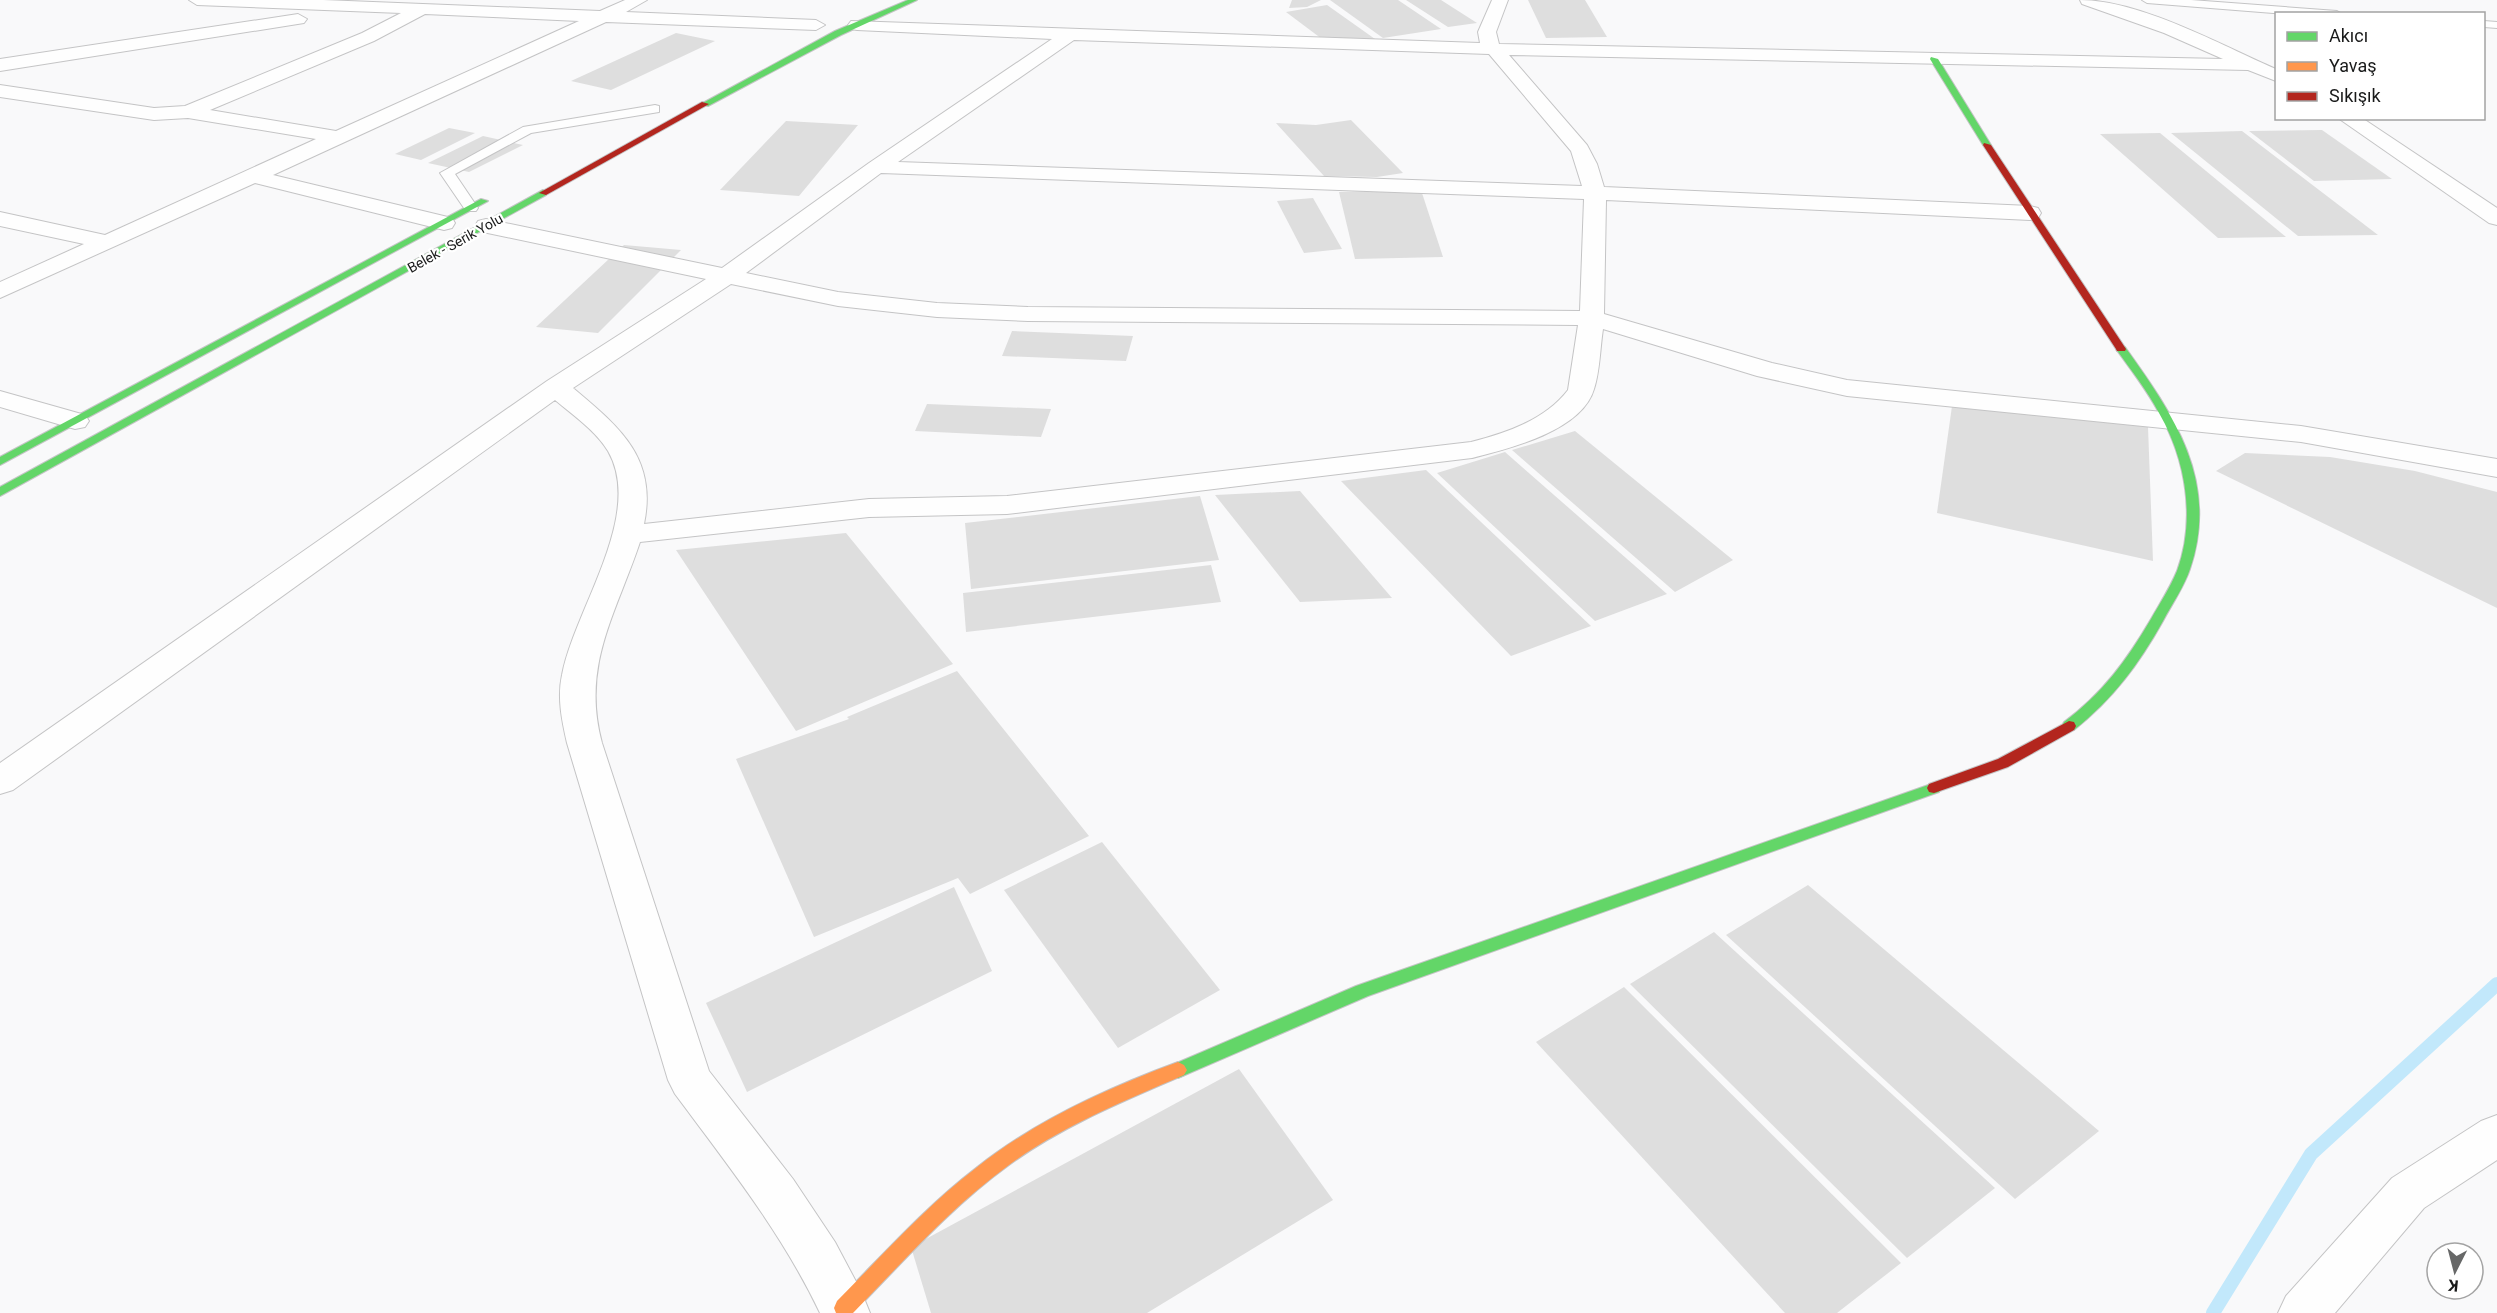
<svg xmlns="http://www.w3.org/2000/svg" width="2497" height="1313" font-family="Roboto,sans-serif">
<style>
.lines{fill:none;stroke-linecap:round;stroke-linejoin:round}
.stream{stroke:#c2e8fb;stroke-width:14}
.building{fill:#dedede}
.lane-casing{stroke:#c4c4c5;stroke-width:2}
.street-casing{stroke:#c4c4c5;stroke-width:2}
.fast-casing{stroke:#c4c4c5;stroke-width:2}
.slow-casing{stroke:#c4c4c5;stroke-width:2}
.jam-casing{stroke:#c4c4c5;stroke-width:2}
.lane{fill:#fefefe;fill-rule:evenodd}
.street{fill:#fefefe;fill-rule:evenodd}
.fast{fill:#63d668;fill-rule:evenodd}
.slow{fill:#ff974d;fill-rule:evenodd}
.jam{fill:#b3261e;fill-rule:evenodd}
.labels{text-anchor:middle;stroke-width:4.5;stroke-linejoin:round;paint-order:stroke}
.far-street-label{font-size:14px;fill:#191a1a;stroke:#fff}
</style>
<rect width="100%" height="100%" fill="#f9f9fa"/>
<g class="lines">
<!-- stream -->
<polyline class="stream" points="2213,1313 2311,1154 2497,984"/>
</g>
<!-- building -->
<g class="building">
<polygon points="1292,0 1321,0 1307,7 1289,8"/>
<polygon points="1330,0 1398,0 1441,29 1383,38"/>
<polygon points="1406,0 1441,0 1477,23 1448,27"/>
<polygon points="1528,0 1585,0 1607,37 1546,38"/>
<polygon points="1327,5 1375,39 1322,39 1286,12"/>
<polygon points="676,33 715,41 611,90 571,81"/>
<polygon points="1351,120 1403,173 1377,177 1324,176 1276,123 1316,125"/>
<polygon points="786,121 858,125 799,196 720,190"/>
<polygon points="449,128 475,133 421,160 395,154"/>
<polygon points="2322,130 2392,179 2314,181 2249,131"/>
<polygon points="2242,131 2378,235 2298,236 2171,133"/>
<polygon points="2160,133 2286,237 2218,238 2100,134"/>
<polygon points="483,136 523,145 469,172 428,163"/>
<polygon points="1421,190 1443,257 1355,259 1339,192"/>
<polygon points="1313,198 1342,249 1304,253 1277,201"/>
<polygon points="624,245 681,250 598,333 536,327"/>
<polygon points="1012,331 1133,336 1126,361 1002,356"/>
<polygon points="927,404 1051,409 1041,437 915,431"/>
<polygon points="1952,406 2148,427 2153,561 1937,513"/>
<polygon points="1575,431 1733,560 1675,592 1512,450"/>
<polygon points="1505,452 1667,594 1595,621 1437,473"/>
<polygon points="2245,453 2330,457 2415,471 2497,492 2497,608 2216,471"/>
<polygon points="1426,470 1591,626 1511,656 1341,481"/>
<polygon points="1300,491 1392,598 1300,602 1215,495"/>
<polygon points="1200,496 1219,560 971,589 965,523"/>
<polygon points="846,533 953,664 796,731 676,550"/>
<polygon points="1211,565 1221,602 966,632 963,593"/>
<polygon points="957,671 1089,836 970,894 958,878 814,937 736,759 849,719 847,717"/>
<polygon points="1102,842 1220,990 1118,1048 1004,890"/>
<polygon points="1808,885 2099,1131 2015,1199 1726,935"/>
<polygon points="954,887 992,971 747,1092 706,1003"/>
<polygon points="1714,932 1995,1188 1907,1258 1630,984"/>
<polygon points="1624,987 1901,1263 1837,1313 1785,1313 1536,1042"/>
<polygon points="1239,1069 1333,1200 1147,1313 931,1313 911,1247"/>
</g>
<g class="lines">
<defs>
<g id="lane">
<polygon points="2142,0 2191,0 2337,11 2342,14 2286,14 2147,3"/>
<polygon points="2484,21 2497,22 2497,28 2484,27"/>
<polygon points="655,105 659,106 659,112 531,133 455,174 478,208 476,211 466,211 440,173 523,127"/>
</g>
<g id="street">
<path d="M189,0H323L600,11L625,0H647L626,12L816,20L825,25L816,30L606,22L273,175L452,218L455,223L452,228L444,230L255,183L0,298V282L84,244L0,226V212L105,235L316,139L188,118L154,120L0,97V85L154,108L185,106L362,33L401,13L197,5ZM425,14L579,21L336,131L210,110L374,41Z"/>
<path d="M1492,0H1508L1496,32L1499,44L2223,59L2164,33L2082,4L2080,0C2140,0 2221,45 2276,69V81L2248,70L1509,55L1587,145L1597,164L1604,187L2030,206L2038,208L2041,213L2038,218L2030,220L1606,200L1604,314L1772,363L1847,380L2301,426L2497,459V477L2301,442L1847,396L1757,376L1603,329C1600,348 1600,371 1594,389C1582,431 1508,449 1472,458L1007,514L869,517L640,542C616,614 581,665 602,743L709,1071L793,1179L835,1242L861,1291L870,1313H820C782,1233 727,1164 675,1094L668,1080L567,743C562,721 557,698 562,675C574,610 645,515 608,451C596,431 573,415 555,400L13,790L0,794V763L547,381L706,279L478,231L475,226L478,221L486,219L722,268L869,163L1052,39L857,30L851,29L848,25L851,21L1480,43L1478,32ZM1074,40L1489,54L1571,151L1582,186L898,162ZM881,173L1584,199L1580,311L1028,307L937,303L838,292L746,273ZM731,284L838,306L937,317L1028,321L1578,325L1568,390C1545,420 1506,433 1471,442L1007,496L869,499L644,524C658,457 618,426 573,388Z"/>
<polygon points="298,14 307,19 304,23 0,71 0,59"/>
<polygon points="2338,118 2362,118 2497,208 2497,225 2489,223"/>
<polygon points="0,391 85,415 89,421 85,427 75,429 0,407"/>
<polygon points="2497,1115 2497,1160 2424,1208 2335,1313 2278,1313 2286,1296 2392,1178 2481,1121"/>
</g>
<g id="fast">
<polygon points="908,0 917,0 841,35 708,106 701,104 835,31"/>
<polygon points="1931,57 1938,59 1991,145 1990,147 1983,145 1930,59"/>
<polygon points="543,190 547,193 546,195 0,496 0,487"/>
<polygon points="481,199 488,201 0,465 0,457"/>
<path d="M2121,346L2125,347C2173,414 2220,481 2190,569C2184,587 2172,604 2163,621C2139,664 2113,699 2074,730H2064L2062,726L2064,722C2102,694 2127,660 2151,619C2160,603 2170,588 2177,571C2196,520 2186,459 2159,413C2147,390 2131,370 2116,349Z"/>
<polygon points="1934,783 1939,784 1941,788 1939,792 1368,996 1178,1078 1172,1075 1169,1070 1172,1065 1356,986"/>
</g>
<path id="slow" d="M1178,1062L1184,1065L1187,1070L1184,1075C1124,1101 1062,1126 1009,1165C951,1207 903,1262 853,1313H836L834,1308L837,1301C882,1256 925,1207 976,1168C1035,1121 1107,1088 1178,1062Z"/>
<g id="jam">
<polygon points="702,102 709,104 546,195 539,193"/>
<polygon points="1984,143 1991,145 2126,349 2125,351 2117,351 2116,349 1983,145"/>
<polygon points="2069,721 2074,722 2076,726 2074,730 2008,767 1934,793 1929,792 1927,788 1929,784 1998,759"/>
</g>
</defs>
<!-- lane casing -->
<use href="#lane" class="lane-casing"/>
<!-- street casing -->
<use href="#street" class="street-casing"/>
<!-- fast casing -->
<use href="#fast" class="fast-casing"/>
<!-- slow casing -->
<use href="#slow" class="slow-casing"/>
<!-- jam casing -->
<use href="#jam" class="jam-casing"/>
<!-- lane -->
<use href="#lane" class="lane"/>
<!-- street -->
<use href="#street" class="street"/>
<!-- fast -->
<use href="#fast" class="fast"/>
<!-- slow -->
<use href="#slow" class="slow"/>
<!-- jam -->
<use href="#jam" class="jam"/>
</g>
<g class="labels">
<!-- far-street labels -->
<g class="far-street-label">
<text transform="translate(455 243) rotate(-29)" y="5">Belek - Serik Yolu</text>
</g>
</g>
<!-- legend -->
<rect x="2275" y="12" width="210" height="108" fill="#ffffff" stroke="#a3a3a3" stroke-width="1.5"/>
<rect x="2287" y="32" width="30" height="9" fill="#63d668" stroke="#a3a3a3" stroke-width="1.5"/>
<text x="2329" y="42" font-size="18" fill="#191a1a">Akıcı</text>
<rect x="2287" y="62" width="30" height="9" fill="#ff974d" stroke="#a3a3a3" stroke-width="1.5"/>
<text x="2329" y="72" font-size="18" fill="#191a1a">Yavaş</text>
<rect x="2287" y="92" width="30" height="9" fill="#b3261e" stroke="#a3a3a3" stroke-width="1.5"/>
<text x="2329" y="102" font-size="18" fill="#191a1a">Sıkışık</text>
<!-- north arrow -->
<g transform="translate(2455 1271) rotate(186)"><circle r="28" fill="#ffffff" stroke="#a3a3a3" stroke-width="1.5"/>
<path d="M0-4.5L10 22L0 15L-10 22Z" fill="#676868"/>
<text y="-9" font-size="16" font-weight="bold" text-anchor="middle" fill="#191a1a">K</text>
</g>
</svg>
